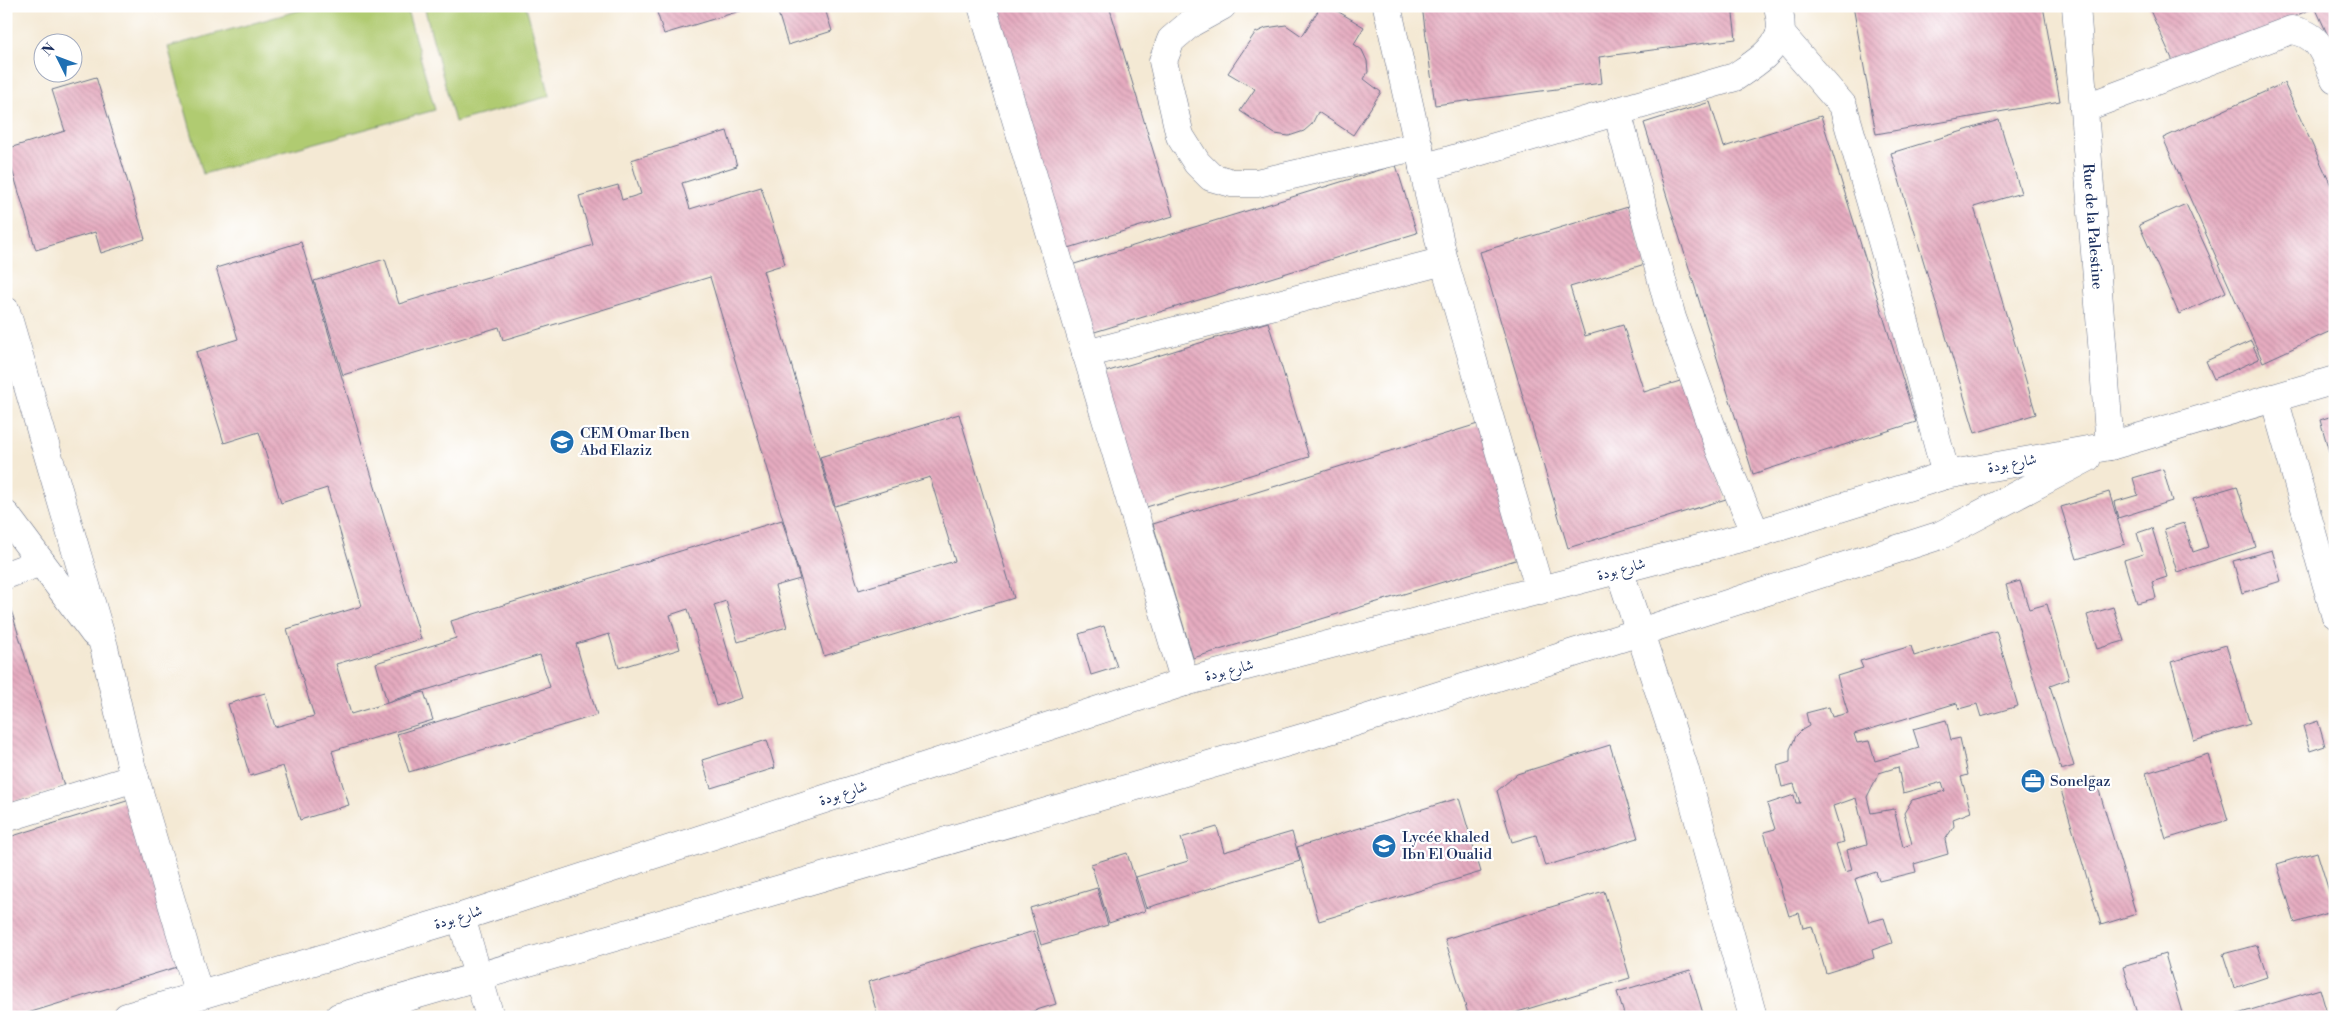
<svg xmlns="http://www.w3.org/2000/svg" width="2341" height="1023" font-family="'Libre Bodoni',Amiri,serif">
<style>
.pitch{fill:#b0cb71;stroke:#667d68}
.building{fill:url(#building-back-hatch);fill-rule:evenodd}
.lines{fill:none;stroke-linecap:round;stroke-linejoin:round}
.minor-casing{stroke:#677087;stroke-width:29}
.minor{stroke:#fff;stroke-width:28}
.labels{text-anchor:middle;stroke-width:4.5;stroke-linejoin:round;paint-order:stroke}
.street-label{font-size:15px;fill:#1b2f5e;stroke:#fff}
.poi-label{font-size:15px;fill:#1b2f5e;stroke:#fff;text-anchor:start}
</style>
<defs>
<pattern id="building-back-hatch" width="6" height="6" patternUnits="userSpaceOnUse" patternTransform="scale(1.25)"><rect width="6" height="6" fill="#e5abbf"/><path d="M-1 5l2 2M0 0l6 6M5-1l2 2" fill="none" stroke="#c493a7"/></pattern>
</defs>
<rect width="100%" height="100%" fill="#fff"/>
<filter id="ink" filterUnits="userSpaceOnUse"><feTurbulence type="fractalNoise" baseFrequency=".02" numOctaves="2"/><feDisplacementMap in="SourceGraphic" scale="10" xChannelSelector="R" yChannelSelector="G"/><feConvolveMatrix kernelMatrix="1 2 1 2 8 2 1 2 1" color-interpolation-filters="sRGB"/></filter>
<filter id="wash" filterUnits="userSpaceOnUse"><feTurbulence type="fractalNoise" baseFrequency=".0096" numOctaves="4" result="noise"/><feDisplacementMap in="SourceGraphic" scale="20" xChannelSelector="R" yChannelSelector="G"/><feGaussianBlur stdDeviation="1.12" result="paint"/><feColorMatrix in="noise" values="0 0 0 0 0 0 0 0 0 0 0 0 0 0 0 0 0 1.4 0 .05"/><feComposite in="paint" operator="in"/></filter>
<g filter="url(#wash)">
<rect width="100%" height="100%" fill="#f4e9d4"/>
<!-- pitch -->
<g class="pitch">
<polygon points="315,6 406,6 435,110 203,174 168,47"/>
<polygon points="424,6 526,6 550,96 455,122"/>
</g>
<g id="blocks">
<!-- building -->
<g class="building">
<polygon points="655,6 753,6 753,7 664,34"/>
<polygon points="776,6 824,6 832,31 788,45"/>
<polygon points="994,6 1109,6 1173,216 1062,250"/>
<polygon points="1321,6 1329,6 1364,27 1354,44 1362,50 1367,61 1368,72 1364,79 1381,92 1353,135 1318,112 1312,124 1304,131 1289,136 1275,134 1240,111 1255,89 1228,73 1255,33 1266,28 1286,25 1302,36"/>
<polygon points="1422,6 1732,6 1736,39 1599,57 1602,83 1435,105"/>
<polygon points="1853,6 2043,6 2060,101 1876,134"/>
<polygon points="2148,6 2335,6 2335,51 2315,7 2177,70"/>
<polygon points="96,77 145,239 101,253 95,232 36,250 6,149 65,131 52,90"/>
<polygon points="2284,83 2335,194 2335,329 2263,362 2163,138"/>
<polygon points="1710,102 1724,147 1821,116 1916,422 1753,474 1644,123"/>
<polygon points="1999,120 2021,193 1974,207 2036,414 1975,433 1891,153"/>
<polygon points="727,131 737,166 682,183 690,209 761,187 785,264 763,271 859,590 955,561 930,477 835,506 820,457 959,414 1014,598 824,656 710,277 503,340 499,327 343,375 314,281 385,259 399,304 593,245 579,196 618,185 622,200 641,194 631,160"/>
<polygon points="1396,165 1417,233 1088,334 1068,266"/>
<polygon points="2186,204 2226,292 2179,314 2139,225"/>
<polygon points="1628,207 1645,264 1570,287 1585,336 1623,325 1644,392 1690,378 1726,499 1568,548 1480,252"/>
<polygon points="301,242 421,639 336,664 351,714 424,692 433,720 332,751 349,805 300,820 283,766 250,776 228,704 265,693 275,727 314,716 287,629 362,606 327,488 281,503 259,432 224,443 196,352 238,339 216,268"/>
<polygon points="1268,322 1309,457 1140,509 1099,374"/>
<polygon points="2251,341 2259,359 2214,379 2206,361"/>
<polygon points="2335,415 2335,468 2334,469 2320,420"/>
<polygon points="1481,423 1522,558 1193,658 1153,524"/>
<polygon points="2163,469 2172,501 2118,518 2114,502 2138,495 2133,478"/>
<polygon points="2237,486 2256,547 2177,572 2164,529 2184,523 2193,552 2208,547 2193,499"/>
<polygon points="2109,492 2125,544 2077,559 2061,507"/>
<polygon points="782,520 800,579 775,586 787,627 738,642 726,601 714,605 742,698 716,706 688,609 670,615 680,649 619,668 609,634 576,644 597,715 409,772 397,734 550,687 540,655 387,702 376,663 456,638 451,621"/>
<polygon points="2152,528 2167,577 2152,582 2156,598 2137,603 2124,560 2143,554 2137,533"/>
<polygon points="2272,550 2281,581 2242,593 2233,561"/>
<polygon points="2020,581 2029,609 2047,604 2069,679 2050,686 2074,766 2061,770 2006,585"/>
<polygon points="9,603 64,786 6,804 6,604"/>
<polygon points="2113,607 2124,641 2097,649 2087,615"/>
<polygon points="1104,626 1117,667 1091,675 1079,634"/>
<path d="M1996,631L2018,706L1981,717L1977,704L1959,709L1957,703L1854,734L1857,743L1869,741L1875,761L1919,748L1913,729L1946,720L1951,740L1960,738L1968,775L1961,777L1971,812L1953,819L1954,826L1945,840L1948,854L1914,864L1916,872L1879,881L1876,872L1855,879L1869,922L1884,918L1892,943L1872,950L1874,958L1826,973L1812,926L1803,928L1799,913L1789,916L1764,832L1775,829L1767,804L1794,795L1796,803H1800L1794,784L1782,787L1777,766L1790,762V749L1796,736L1802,730L1809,726L1806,713L1829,707L1832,717L1848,713L1837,676L1863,668L1860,661L1911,646L1914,656ZM1898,767L1903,793L1942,782L1945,791L1912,800L1904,813L1912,844L1903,847L1894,809L1871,813L1867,797L1879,773ZM1856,798L1867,844L1847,850L1852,870L1845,872L1836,844L1844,842L1833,806Z"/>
<polygon points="2226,645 2250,724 2194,741 2171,662"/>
<polygon points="2318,721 2325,746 2310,751 2303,726"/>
<polygon points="767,740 775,768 711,788 702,760"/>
<polygon points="1610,745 1638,838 1545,866 1536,835 1512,842 1497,791 1517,774"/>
<polygon points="2208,754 2228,820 2166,839 2146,773"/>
<polygon points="2095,777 2136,914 2101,925 2060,787"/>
<polygon points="1459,798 1481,872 1319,921 1297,847"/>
<polygon points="130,800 180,966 15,1017 6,1017 6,838"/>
<polygon points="1217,827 1224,852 1292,832 1300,861 1146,908 1136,877 1188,861 1181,838"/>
<polygon points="2317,852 2335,911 2295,923 2277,864"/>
<polygon points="1127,853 1145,911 1109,923 1091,864"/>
<polygon points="1097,888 1108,925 1041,945 1030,908"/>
<polygon points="1604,891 1630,978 1501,1017 1469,1017 1445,939"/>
<polygon points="1034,931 1056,1004 1014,1017 878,1017 868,982"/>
<polygon points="2257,945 2267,977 2234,988 2223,954"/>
<polygon points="2165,954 2182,1013 2171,1017 2138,1017 2123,967"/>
<polygon points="1690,970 1704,1017 1625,1017 1617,992"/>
<polygon points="2320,989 2328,1017 2231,1017 2231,1016"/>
</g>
</g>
</g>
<g filter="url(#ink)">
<use href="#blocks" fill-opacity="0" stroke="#677087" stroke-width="1"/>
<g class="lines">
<defs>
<g id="minor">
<polyline points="982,6 1185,682"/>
<polyline points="1222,6 1191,23 1171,40 1163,61 1180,136 1197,163 1211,177 1232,183 1257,183 1419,146"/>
<polyline points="1387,6 1444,261 1540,591"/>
<path id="s1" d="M2076,6L2110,446"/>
<polyline points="1780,33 1843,106 1900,304 1946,475"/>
<path d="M2084,108L2291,30C2321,34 2324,55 2335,79"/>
<polyline points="1617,111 1672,318 1720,450 1756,534"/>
<path d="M1423,168L1735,77C1751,66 1773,53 1780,34C1782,25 1780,15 1778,6"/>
<polyline points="6,311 104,647 131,765 199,995"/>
<polyline points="1086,354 1444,261"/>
<polyline points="2274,398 2335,614"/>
<polyline points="6,515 94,633"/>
<polyline points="1619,569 1684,767 1753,1017"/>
<polyline points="6,575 41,562"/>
<polyline points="6,818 135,778"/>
<polyline points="461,917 490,1017"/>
<polyline points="127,1017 461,917 1185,682 1756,534 1946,475 2110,446 2335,380"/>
<polyline points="339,1017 1333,729 1640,632 1941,535 2087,458"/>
</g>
</defs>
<!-- minor casing -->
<use href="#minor" class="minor-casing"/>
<!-- minor -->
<use href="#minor" class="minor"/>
</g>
</g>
<!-- icons -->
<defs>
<symbol id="school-disc" viewBox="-11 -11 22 22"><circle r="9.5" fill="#1f6fb2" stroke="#fff"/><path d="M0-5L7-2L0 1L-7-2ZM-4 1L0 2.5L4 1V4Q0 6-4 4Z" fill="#fff"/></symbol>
<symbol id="office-disc" viewBox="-11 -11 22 22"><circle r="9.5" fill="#1f6fb2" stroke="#fff"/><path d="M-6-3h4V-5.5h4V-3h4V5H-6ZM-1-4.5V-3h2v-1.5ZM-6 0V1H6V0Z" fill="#fff"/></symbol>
</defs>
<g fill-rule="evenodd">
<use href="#school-disc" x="548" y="428" width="28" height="28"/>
<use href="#office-disc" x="2019" y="767" width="28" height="28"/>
<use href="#school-disc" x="1370" y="832" width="28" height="28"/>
</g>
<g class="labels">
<!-- street labels -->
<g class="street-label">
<text dy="5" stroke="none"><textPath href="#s1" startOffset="221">Rue de la Palestine</textPath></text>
<text transform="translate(2012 463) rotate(-10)" y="5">شارع بودة</text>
<text transform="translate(1621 569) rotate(-15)" y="5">شارع بودة</text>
<text transform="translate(1229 670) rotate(-14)" y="5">شارع بودة</text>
<text transform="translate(843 793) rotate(-18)" y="5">شارع بودة</text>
<text transform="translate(458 917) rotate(-17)" y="5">شارع بودة</text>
</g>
<!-- poi labels -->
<g class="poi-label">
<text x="580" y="438">CEM Omar Iben<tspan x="580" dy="17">Abd Elaziz</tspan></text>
<text x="2050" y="786">Sonelgaz</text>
<text x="1402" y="842">Lycée khaled<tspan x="1402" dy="17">Ibn El Oualid</tspan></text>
</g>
</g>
<!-- margin -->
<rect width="2341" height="1023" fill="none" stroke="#fff" stroke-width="25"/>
<!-- north arrow -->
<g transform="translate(58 58) rotate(312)"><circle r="24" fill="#ffffff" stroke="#a4acbf"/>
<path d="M0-4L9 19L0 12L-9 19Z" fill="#1f6fb2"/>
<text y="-8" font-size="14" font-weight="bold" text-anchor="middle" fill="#1b2f5e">N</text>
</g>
</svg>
